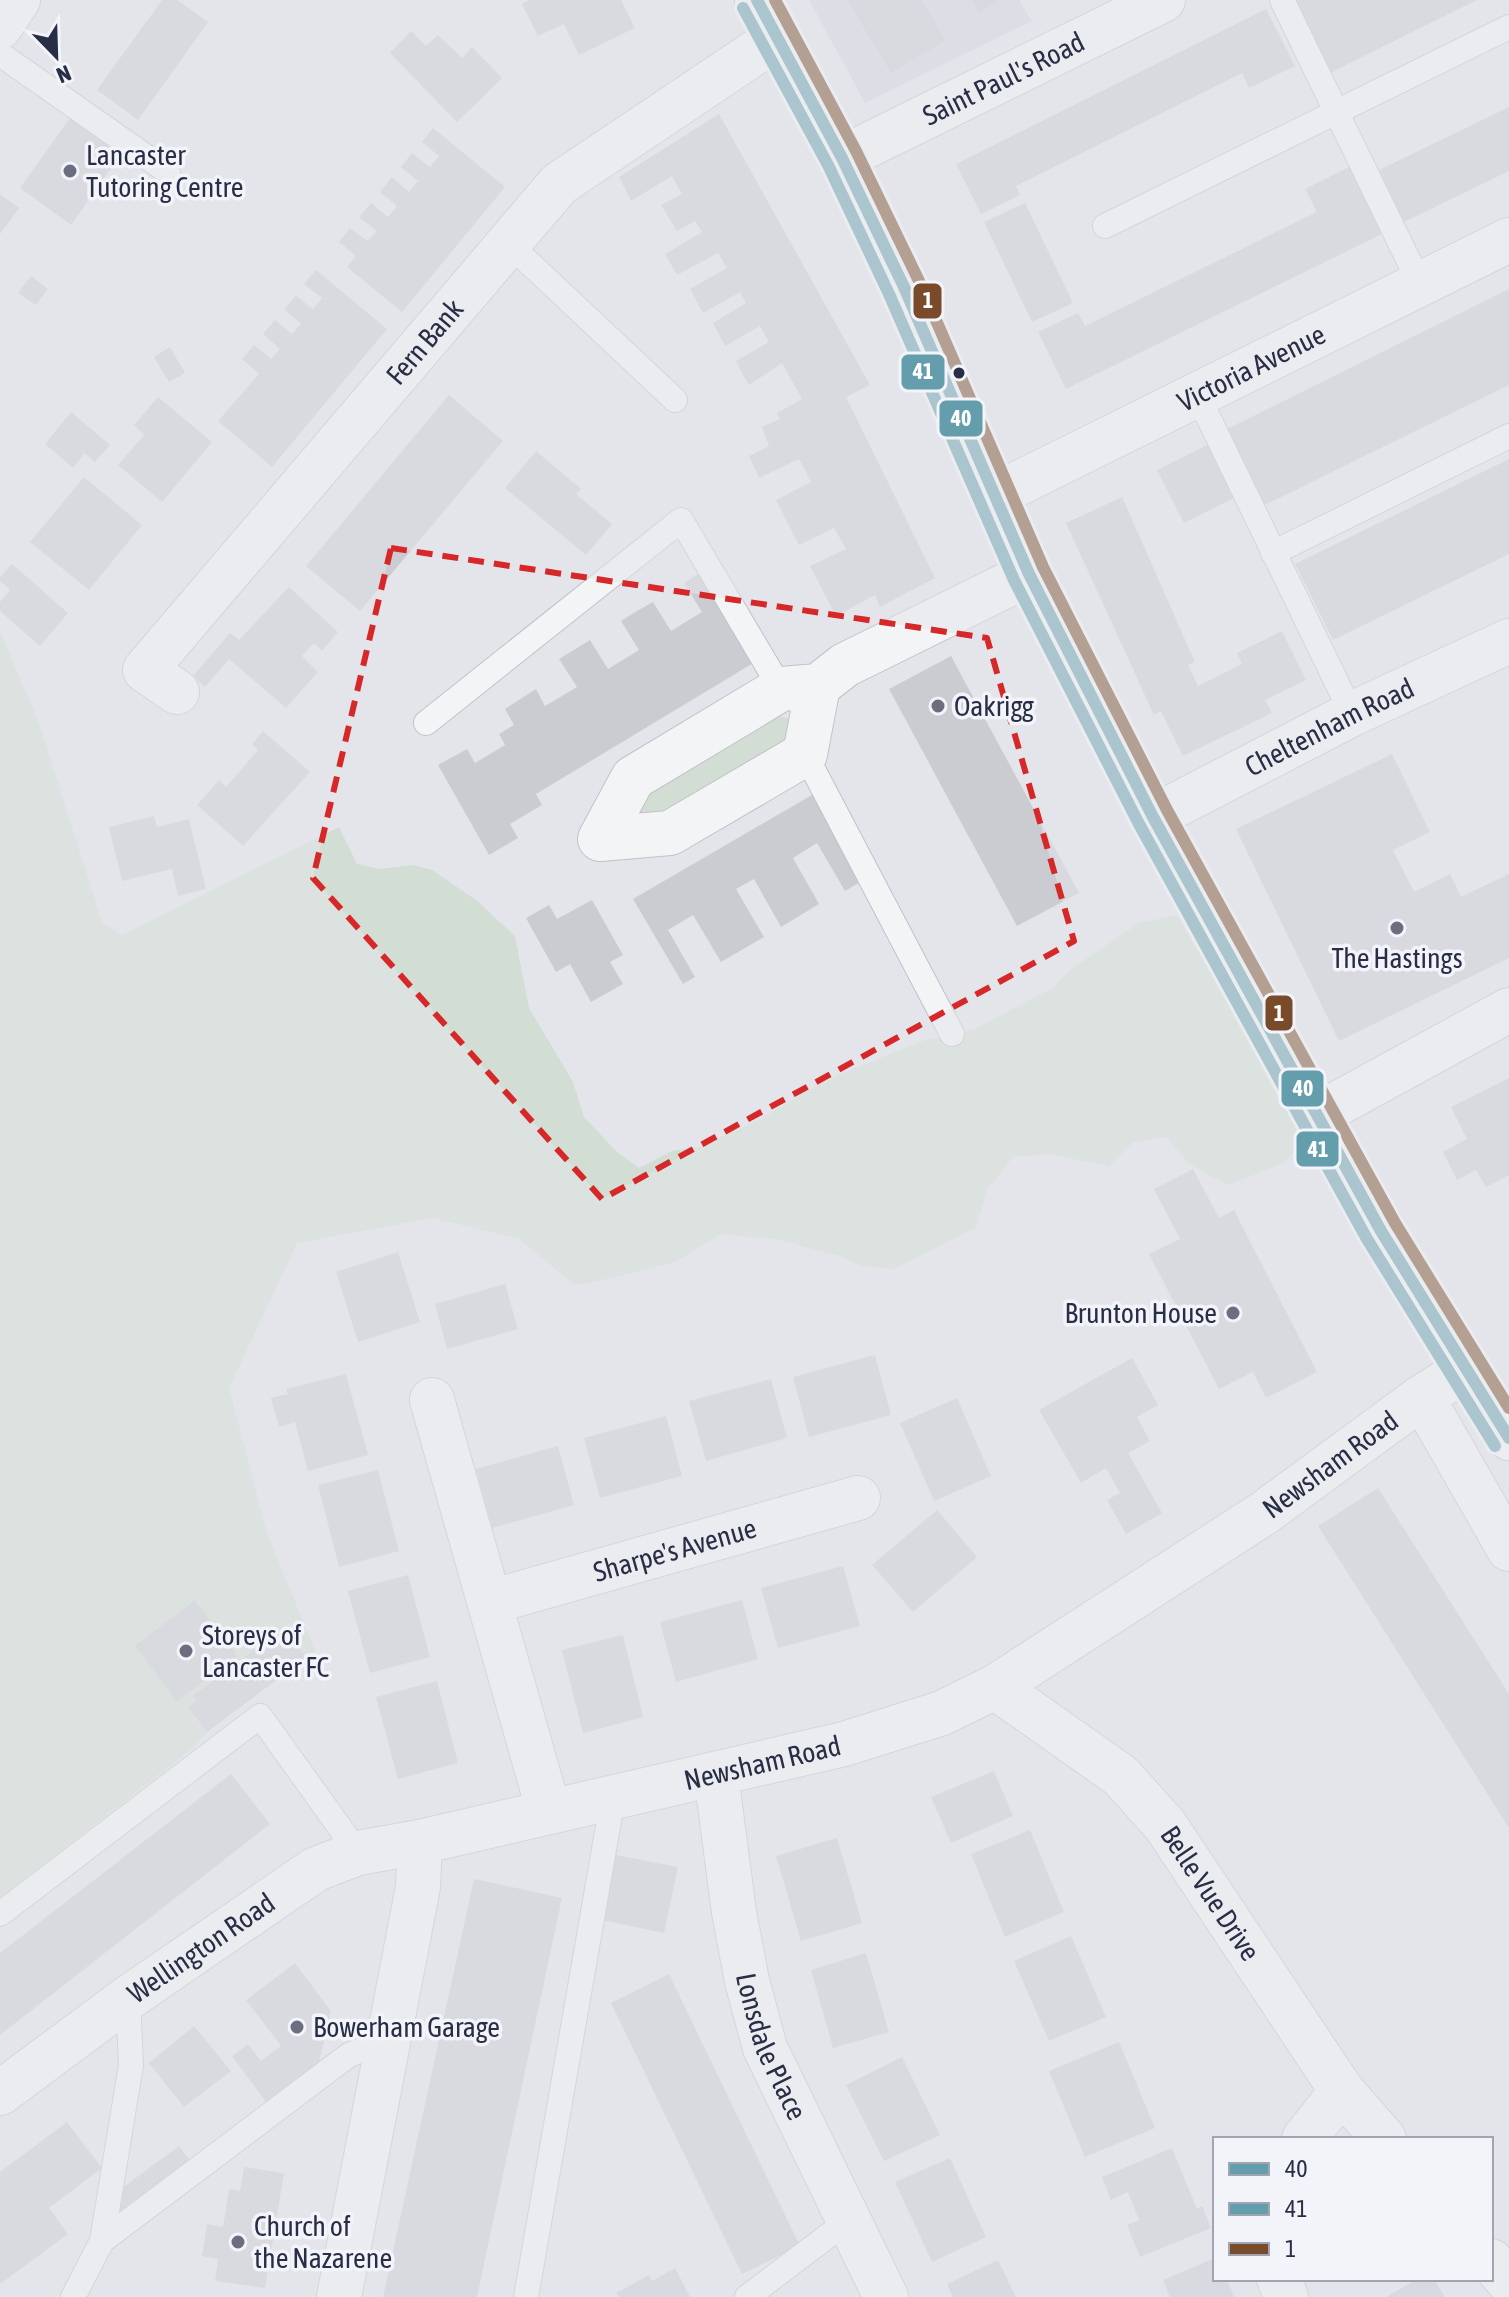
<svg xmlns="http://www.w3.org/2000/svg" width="1509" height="2297" font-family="'Asap Condensed',sans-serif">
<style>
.built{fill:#d4d6df}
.green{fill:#d2ddd4}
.building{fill:#cbccd2}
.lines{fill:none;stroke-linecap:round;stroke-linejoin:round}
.lane-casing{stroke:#c1c2c8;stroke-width:26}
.street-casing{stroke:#c1c2c8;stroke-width:46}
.primary-casing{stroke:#c0c2c8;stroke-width:46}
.lane{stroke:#f3f4f6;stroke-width:24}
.street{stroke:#f3f4f6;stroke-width:44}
.primary{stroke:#f7f7f8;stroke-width:44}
.bus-1-casing{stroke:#f2f4f9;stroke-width:18}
.bus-2-casing{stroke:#f2f4f9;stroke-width:18}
.bus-3-casing{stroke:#f2f4f9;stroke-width:18}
.bus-1{stroke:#649eac;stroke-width:12}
.bus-2{stroke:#649eac;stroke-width:12}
.bus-3{stroke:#7a4b2a;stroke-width:12}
.marked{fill:none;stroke:#d62828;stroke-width:6;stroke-dasharray:16 10;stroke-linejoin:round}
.poi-dot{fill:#6a6e7f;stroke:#f2f4f9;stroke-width:3}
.bus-dot{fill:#282e46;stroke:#f2f4f9;stroke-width:3}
.labels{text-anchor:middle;stroke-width:7;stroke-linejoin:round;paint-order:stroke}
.street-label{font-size:28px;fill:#282e46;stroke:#f2f4f9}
.poi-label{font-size:28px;fill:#282e46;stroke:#f2f4f9;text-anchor:start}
.line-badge{stroke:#f2f4f9;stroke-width:3}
.badge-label{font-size:22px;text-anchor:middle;font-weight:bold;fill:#fff}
</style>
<rect width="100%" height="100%" fill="#e4e5ea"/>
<!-- built -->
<polygon class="built" points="809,0 1019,0 1032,21 865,103"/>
<!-- green -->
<g class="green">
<polygon points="0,632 39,723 102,922 122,935 339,827 357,864 379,869 413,865 432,870 476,900 515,936 529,1008 573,1082 584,1117 617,1152 639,1168 672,1151 698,1147 753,1123 818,1085 855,1068 922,1041 975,1029 1052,988 1071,969 1139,923 1177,915 1289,1107 1302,1143 1284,1163 1228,1185 1189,1164 1166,1137 1133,1142 1109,1166 1048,1154 1013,1157 987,1190 976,1227 895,1269 861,1266 839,1256 775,1239 721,1234 675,1262 590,1283 573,1284 519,1239 433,1218 297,1243 229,1388 267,1533 316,1653 306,1658 207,1732 193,1748 0,1898"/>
<polygon points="768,714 796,720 787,749 666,816 638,813 650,788"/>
</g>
<!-- building -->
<g class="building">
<polygon points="162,0 177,0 208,22 138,120 97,90"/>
<polygon points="529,0 621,0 635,28 579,55 564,24 538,36 522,4"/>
<polygon points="847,0 921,0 946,40 891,73"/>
<polygon points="971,0 1000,0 979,13"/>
<polygon points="1289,0 1477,0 1326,75"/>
<polygon points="1266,9 1295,66 1249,88 1242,73 1016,186 1020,195 981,214 956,164"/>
<polygon points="411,31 426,46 438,35 462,58 472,47 502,78 457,122 390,53"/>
<polygon points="1509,107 1509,171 1404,222 1379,170"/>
<polygon points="719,114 870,385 846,397 935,578 880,607 875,595 836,616 810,566 846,549 834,528 799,545 776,500 811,482 799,459 759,478 749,456 769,446 762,427 780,419 777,413 802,399 782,363 749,385 742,373 736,361 769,342 760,326 725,346 713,323 746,303 740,292 703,313 690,289 727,268 718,253 677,275 665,254 702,232 695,221 677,231 661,205 682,194 672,176 631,201 619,177"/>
<polygon points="70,118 121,154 71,225 20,188"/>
<polygon points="433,128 505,187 402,312 347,267 356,256 339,242 350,228 367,241 377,231 359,217 371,203 388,217 397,206 380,192 392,177 409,192 418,181 401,167 412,153 430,167 439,156 422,142"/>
<polygon points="1351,166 1384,233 1066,389 1038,332 1078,313 1085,326 1317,212 1305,189"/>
<polygon points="0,194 19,208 0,234"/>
<polygon points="1025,203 1073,303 1032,322 984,222"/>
<polygon points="316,270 387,329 272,467 218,421 259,374 242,359 254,345 271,359 280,349 263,334 275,320 292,334 301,324 284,309 296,296 313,309 322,298 304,284"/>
<polygon points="31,276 48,289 36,305 18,293"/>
<polygon points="1509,289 1509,385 1263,506 1225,430"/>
<polygon points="170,347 185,373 169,382 154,357"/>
<polygon points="449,395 503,441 360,611 306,566"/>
<polygon points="158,397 212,442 162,502 118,465 144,435 134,425"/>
<polygon points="71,412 110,445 95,462 78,448 84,454 73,468 45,444"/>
<polygon points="1215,441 1242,494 1184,523 1157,470"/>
<polygon points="536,451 581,489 576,494 612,524 586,555 505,488"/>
<polygon points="1509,459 1509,554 1333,640 1295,564"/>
<polygon points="84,477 142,525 89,590 30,542"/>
<polygon points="1122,497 1195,662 1188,665 1198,686 1242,664 1237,653 1282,631 1306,680 1265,700 1272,713 1183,756 1161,711 1154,715 1066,523"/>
<polygon points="12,564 68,613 40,646 0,611 0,602 10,590 0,581 0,577"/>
<polygon points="700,573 755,662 536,794 542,805 510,824 518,838 489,855 438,765 467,749 475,763 505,745 499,734 514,725 505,709 536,689 545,706 577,687 559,659 590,640 608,669 639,650 621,621 637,611 653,602 671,631 702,612 684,583"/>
<polygon points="289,587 338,632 322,651 314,643 302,656 318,672 286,708 229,659 205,687 193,676 230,633 239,640"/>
<polygon points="951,656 1079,893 1017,926 889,689"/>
<polygon points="263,731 310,772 243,846 197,805 219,780 226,787 233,779 258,750 252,744"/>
<polygon points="1392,754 1430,832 1393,850 1414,892 1450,874 1461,897 1509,874 1509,958 1339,1041 1236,829"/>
<polygon points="817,792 867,878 845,891 817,843 793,858 819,904 781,927 754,879 736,889 764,937 721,962 693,915 668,930 695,977 683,984 633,899"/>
<polygon points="154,816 157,827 189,819 206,889 178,896 172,869 122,881 109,827"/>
<polygon points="592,900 623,955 610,962 623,984 591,1002 570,964 556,972 526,918 549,905 557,919"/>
<polygon points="1509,1078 1509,1175 1486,1187 1476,1170 1457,1180 1443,1152 1467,1139 1451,1107"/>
<polygon points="1193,1169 1219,1218 1234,1210 1317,1372 1266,1398 1253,1372 1219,1389 1149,1254 1180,1239 1154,1189"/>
<polygon points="398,1252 420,1322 358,1342 336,1272"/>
<polygon points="505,1284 518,1329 447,1349 435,1304"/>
<polygon points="875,1355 891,1415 809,1437 793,1377"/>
<polygon points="1132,1358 1158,1405 1137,1417 1150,1441 1128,1453 1162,1513 1126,1534 1107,1500 1120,1493 1106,1468 1081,1483 1039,1410"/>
<polygon points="346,1374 368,1455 308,1471 295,1422 279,1427 271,1398 288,1394 286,1389"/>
<polygon points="771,1379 787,1438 706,1461 689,1401"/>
<polygon points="957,1398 991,1476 934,1501 900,1423"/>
<polygon points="666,1416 682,1476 600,1498 584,1438"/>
<polygon points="558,1446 574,1505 492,1528 476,1469"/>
<polygon points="378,1470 399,1551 339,1567 318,1485"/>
<polygon points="1378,1488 1509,1694 1509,1828 1318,1526"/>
<polygon points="937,1510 977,1557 913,1612 872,1565"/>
<polygon points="843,1566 860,1626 778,1648 761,1588"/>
<polygon points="408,1575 430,1657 370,1673 348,1591"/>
<polygon points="195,1600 237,1656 177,1701 135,1646"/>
<polygon points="742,1600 758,1659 676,1682 660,1622"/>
<polygon points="284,1628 306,1658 207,1732 188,1707 197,1701 193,1696"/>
<polygon points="623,1635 643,1717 583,1733 562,1650"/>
<polygon points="437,1681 458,1763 398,1779 376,1697"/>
<polygon points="994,1771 1013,1816 951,1843 931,1797"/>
<polygon points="231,1774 270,1824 0,2035 0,1953"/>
<polygon points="1030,1830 1064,1912 1005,1937 971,1854"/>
<polygon points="837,1838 862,1923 801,1941 776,1856"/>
<polygon points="611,1854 678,1867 664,1933 597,1919"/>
<polygon points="474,1879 562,1898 477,2297 383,2297"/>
<polygon points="1071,1936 1106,2017 1049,2041 1014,1961"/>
<polygon points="866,1953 889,2032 833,2048 811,1970"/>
<polygon points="295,1963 331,2011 317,2071 269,2106 232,2056 248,2044 261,2061 281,2046 246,2000"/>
<polygon points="669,1974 800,2246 742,2274 611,2003"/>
<polygon points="194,2026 231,2071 184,2107 149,2063"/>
<polygon points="1119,2042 1155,2128 1085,2157 1049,2071"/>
<polygon points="902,2057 940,2135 884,2161 846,2085"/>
<polygon points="67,2122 102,2168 49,2208 68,2234 0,2284 0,2172"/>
<polygon points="179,2146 194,2166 111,2229 118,2191"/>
<polygon points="1172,2148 1197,2209 1202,2206 1211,2228 1140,2257 1127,2225 1139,2220 1128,2192 1111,2200 1102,2177"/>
<polygon points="950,2158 986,2237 932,2262 895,2182"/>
<polygon points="244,2167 284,2173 265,2288 215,2281 218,2259 202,2256 207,2224 223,2227 229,2189 240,2191"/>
<polygon points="1215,2258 1215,2279 1227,2279 1234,2297 1170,2297 1163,2280"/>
<polygon points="998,2260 1016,2297 953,2297 947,2284"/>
<polygon points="675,2268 690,2297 619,2297 616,2293 649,2275 652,2281"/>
<polygon points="1417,2279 1434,2279 1445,2297 1386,2297"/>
</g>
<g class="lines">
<defs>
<g id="lane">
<polyline points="1282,0 1420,284"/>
<polyline points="0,54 168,172"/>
<polyline points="1105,226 1509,27"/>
<polyline points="508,243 675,400"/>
<polyline points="1197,394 1352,714"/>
<polyline points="1273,553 1509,436"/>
<polyline points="426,723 681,520 781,689"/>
<polyline points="805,754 952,1034"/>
<polyline points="0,1914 260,1716 358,1853"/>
<polyline points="102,2241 131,2065 128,1998"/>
<polyline points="73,2297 102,2241 349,2055 389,2040"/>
<polyline points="526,2297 613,1798"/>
<polyline points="747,2297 849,2220"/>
</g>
<g id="street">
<polyline points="0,27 18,0"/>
<path id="s1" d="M842,158L1163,0"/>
<path id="s2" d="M995,495L1509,240"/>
<polyline points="818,686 805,754 670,833 600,839 633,778 781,689 818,686 845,665 1029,574"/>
<path id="s3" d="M177,692L145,670L559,184L778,37"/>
<path id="s4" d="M1153,817L1352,714L1509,641"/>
<polyline points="1317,1115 1509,1010"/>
<polyline points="1422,1397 1509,1549"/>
<polyline points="432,1400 549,1812"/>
<path id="s5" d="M490,1602L858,1498"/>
<path id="s6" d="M995,1687L1121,1776L1165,1825L1342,2091L1384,2139"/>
<path id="s7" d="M716,1775L734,1912L747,1981L765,2048L886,2297"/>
<path id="s8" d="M0,2093L128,1998L316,1869L358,1853L420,1842"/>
<polyline points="1304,2139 1342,2091"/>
<polyline points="1491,2261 1509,2282"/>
<polyline points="1279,2279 1286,2297"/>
<path id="s9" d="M339,2297L418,1887L420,1842L844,1744L942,1713L995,1687L1264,1513L1422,1397L1466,1369"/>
</g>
<polyline id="primary" points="757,0 842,158 904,287 1029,574 1153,817 1381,1231 1509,1438"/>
</defs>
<!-- lane casing -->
<use href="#lane" class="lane-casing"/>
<!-- street casing -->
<use href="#street" class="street-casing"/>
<!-- primary casing -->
<use href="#primary" class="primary-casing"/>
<!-- lane -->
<use href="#lane" class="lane"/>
<!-- street -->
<use href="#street" class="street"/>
<!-- primary -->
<use href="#primary" class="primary"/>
<defs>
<polyline id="bus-1" points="757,0 842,158 904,287 1029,574 1153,817 1381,1231 1509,1438"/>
<polyline id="bus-2" points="743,8 828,165 889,294 1014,580 1139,824 1367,1239 1495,1446"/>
<polyline id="bus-3" points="775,0 856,151 919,281 1043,567 1167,810 1395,1223 1509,1408"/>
</defs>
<!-- bus-1 casing -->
<use href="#bus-1" class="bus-1-casing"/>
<!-- bus-2 casing -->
<use href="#bus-2" class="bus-2-casing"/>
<!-- bus-3 casing -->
<use href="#bus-3" class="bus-3-casing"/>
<!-- bus-1 -->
<use href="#bus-1" class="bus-1"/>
<!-- bus-2 -->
<use href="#bus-2" class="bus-2"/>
<!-- bus-3 -->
<use href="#bus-3" class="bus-3"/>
</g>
<!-- marked area -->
<path d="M0 0H1509V2297H0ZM391,548L987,638L1074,941L602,1199L313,878Z" fill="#e4e5ea" fill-opacity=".55" fill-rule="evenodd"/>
<path class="marked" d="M391,548L987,638L1074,941L602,1199L313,878Z"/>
<!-- markers -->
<g class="poi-dot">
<circle cx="70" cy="171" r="8"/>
<circle cx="938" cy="706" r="8"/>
<circle cx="1397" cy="928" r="8"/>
<circle cx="1233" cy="1313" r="8"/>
<circle cx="186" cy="1651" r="8"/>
<circle cx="297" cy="2027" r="8"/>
<circle cx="238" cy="2242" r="8"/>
</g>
<circle class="bus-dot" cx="959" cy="373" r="7"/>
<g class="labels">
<!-- street labels -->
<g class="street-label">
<text dy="10" stroke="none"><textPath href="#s1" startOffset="180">Saint Paul's Road</textPath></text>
<text dy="10" stroke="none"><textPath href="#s3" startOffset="470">Fern Bank</textPath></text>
<text dy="10" stroke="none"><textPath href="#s2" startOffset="286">Victoria Avenue</textPath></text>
<text dy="10" stroke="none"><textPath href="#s4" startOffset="198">Cheltenham Road</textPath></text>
<text dy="10" stroke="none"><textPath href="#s9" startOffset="1462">Newsham Road</textPath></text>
<text dy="10" stroke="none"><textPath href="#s5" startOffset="192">Sharpe's Avenue</textPath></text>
<text dy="10" stroke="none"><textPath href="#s9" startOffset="814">Newsham Road</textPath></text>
<text dy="10" stroke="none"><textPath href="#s6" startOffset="302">Belle Vue Drive</textPath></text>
<text dy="10" stroke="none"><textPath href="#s8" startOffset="248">Wellington Road</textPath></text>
<text dy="10" stroke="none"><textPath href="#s7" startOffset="278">Lonsdale Place</textPath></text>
</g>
<!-- poi labels -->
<g class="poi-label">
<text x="86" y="165">Lancaster<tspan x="86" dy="32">Tutoring Centre</tspan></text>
<text x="954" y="716">Oakrigg</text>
<text x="1397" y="968" text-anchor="middle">The Hastings</text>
<text x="1217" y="1323" text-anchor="end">Brunton House</text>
<text x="202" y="1645">Storeys of<tspan x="202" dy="32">Lancaster FC</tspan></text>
<text x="313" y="2037">Bowerham Garage</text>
<text x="254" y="2236">Church of<tspan x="254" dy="32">the Nazarene</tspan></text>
</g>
</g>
<g class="line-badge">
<rect x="912" y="282" width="31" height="38" rx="8" fill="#7a4b2a"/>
<rect x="900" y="353" width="46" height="38" rx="8" fill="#649eac"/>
<rect x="938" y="399" width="46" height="39" rx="8" fill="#649eac"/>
<rect x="1264" y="994" width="30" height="38" rx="8" fill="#7a4b2a"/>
<rect x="1280" y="1069" width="45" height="39" rx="8" fill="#649eac"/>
<rect x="1295" y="1130" width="45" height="38" rx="8" fill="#649eac"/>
</g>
<g class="badge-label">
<text x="928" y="308">1</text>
<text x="923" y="379">41</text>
<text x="961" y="426">40</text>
<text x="1279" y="1021">1</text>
<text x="1303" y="1096">40</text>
<text x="1318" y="1157">41</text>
</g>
<!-- legend -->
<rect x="1213" y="2137" width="280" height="144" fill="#f2f4f9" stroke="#a1a5b1" stroke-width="2"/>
<rect x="1229" y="2163" width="40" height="12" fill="#649eac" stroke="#a1a5b1" stroke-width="2"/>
<text x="1285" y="2177" font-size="24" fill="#282e46">40</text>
<rect x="1229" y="2203" width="40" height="12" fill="#649eac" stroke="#a1a5b1" stroke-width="2"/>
<text x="1285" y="2217" font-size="24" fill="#282e46">41</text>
<rect x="1229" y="2243" width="40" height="12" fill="#7a4b2a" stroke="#a1a5b1" stroke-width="2"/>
<text x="1285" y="2257" font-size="24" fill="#282e46">1</text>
<!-- north arrow -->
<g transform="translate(56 56) rotate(157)" stroke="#f2f4f9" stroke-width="6" paint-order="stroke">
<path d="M0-6L14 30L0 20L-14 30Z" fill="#282e46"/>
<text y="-12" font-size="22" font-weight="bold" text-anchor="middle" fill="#282e46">N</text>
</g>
</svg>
